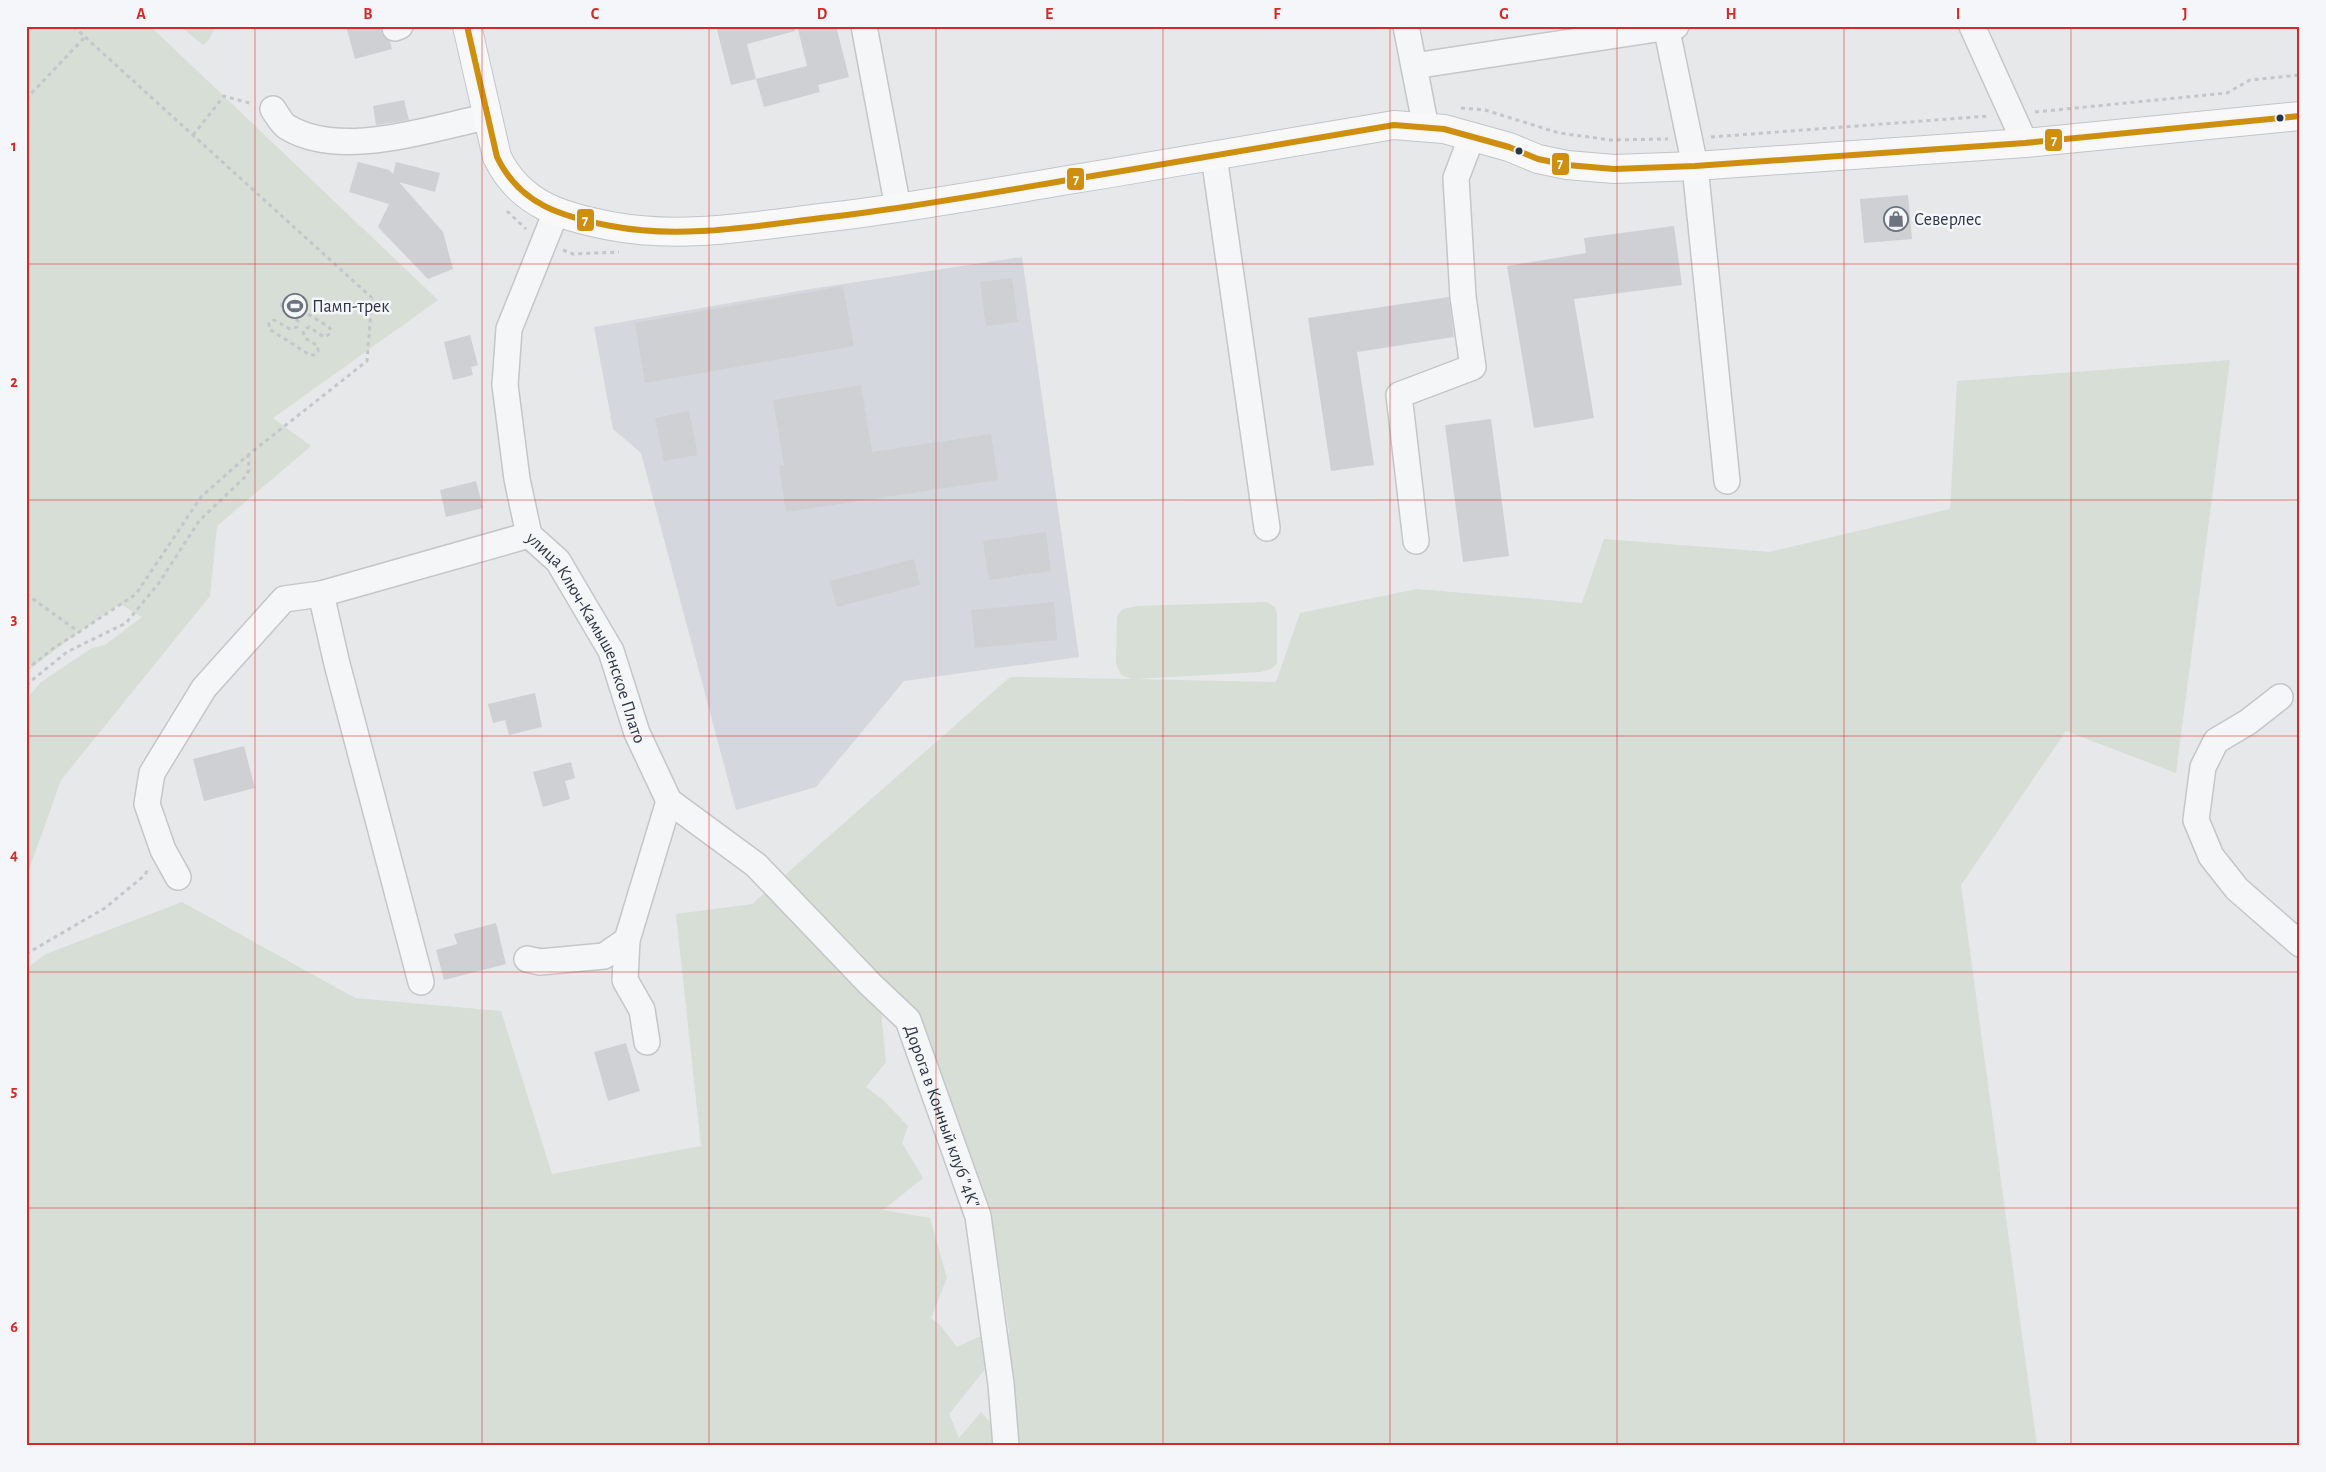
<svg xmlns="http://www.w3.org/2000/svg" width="2326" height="1472" font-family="'Alegreya Sans',sans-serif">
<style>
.built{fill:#d4d7dd}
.green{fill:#d6ded6;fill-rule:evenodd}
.building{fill:#ced0d3}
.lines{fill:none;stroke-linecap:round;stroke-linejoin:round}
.minor-casing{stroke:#c4c6c8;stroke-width:28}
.major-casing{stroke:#c2c5c8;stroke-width:30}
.path{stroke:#c5c6ca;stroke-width:3;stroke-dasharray:4 4;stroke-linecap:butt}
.minor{stroke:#f5f6f7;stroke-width:25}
.major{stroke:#f8f8f8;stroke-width:28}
.bus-1-casing{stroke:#f4f6f9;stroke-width:10}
.bus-1{stroke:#ce8f0e;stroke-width:6}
.grid{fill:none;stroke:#d62828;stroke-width:1;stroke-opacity:0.55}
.bus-dot{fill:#2b3445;stroke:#f4f6f9;stroke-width:2}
.labels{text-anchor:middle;stroke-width:5;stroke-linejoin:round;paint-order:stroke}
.poi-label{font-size:18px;fill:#2b3445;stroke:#f4f6f9;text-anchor:start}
.street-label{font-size:18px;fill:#2b3445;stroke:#f4f6f9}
.line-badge{stroke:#f4f6f9;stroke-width:2}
.badge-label{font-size:14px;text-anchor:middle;font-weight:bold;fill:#fff}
.neatline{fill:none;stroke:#d62828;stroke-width:2}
.grid-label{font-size:16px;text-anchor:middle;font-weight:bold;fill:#d62828}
</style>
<rect width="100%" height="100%" fill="#e6e8ea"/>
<!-- built -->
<polygon class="built" points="1022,257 1079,657 904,681 816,787 736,810 641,453 613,429 594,327 810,289"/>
<!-- green -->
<g class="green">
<polygon points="26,26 150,26 438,300 273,418 311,446 217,526 210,596 61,780 26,878 26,700 41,682 92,648 105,645 142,617 120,604 79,632 26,672"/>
<polygon points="180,26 215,26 209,40 203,45"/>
<path d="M2230,360L2176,773L2066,731L1961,885L2037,1446H26V969L46,954L182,902L355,998L501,1011L552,1174L701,1146L676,914L752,904L1010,677L1132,679L1121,675L1116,664L1117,616L1123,609L1137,606L1266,602L1275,607L1277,614V663L1271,669L1260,672L1134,679L1276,682L1300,613L1417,589L1582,603L1604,539L1770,552L1950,509L1957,381ZM903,1001L997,1251L1009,1332L997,1430L981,1412L959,1438L949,1414L1003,1347L987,1333L957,1347L940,1325L931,1318L947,1278L930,1218L883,1210L923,1178L902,1143L908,1126L883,1100L866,1087L886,1062L881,1011Z"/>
</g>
<!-- building -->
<g class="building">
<polygon points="346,26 381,26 382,34 390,41 392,49 355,59"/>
<polygon points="716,26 795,26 795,31 747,44 756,79 731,85"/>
<polygon points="797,26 836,26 849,77 818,85 820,92 764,107 756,79 807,66"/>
<polygon points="404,100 409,120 376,125 373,106"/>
<polygon points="358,162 389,170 393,174 396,162 440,173 435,192 399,182 443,232 453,269 428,279 378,227 389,204 349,192"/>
<polygon points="1908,195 1912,239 1864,243 1860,199"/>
<polygon points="1674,226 1682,285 1574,299 1594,418 1534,428 1507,266 1586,253 1584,238"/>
<polygon points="1012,278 1018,322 986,326 980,282"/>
<polygon points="843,286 854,346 645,383 635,323"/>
<polygon points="1449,297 1454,337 1357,352 1374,465 1331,471 1308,318"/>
<polygon points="470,335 478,365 471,367 473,375 453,380 444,342"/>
<polygon points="861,385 872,452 991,434 998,480 786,512 779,466 784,465 773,400"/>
<polygon points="689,411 698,455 664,461 655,418"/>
<polygon points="1491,419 1509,556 1463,562 1445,425"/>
<polygon points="476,481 483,508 446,517 440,490"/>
<polygon points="1046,532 1051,571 989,580 983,541"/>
<polygon points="914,559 920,585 837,607 830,581"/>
<polygon points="1054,602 1057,640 975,648 971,610"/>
<polygon points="535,693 542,727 509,735 505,720 493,723 488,704"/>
<polygon points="244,746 255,788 204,801 193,759"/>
<polygon points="571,762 575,778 565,781 570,799 543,807 533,772"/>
<polygon points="496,923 506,964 444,980 436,950 457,944 454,934"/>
<polygon points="626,1043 640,1091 608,1101 594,1052"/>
</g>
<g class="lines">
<defs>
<g id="minor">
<polyline points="864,26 898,208"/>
<polyline points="1406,26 1426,128"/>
<polyline points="1666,26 1695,166 1727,481"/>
<polyline points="1972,26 2025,143"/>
<polyline points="395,28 400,26"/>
<polyline points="1414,66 1676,26"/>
<path d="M273,109C277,115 282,124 287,127C342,160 429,128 487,117"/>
<polyline points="1214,156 1267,528"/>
<path id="s1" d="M556,212L509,329L505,385L517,479L529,535L558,561L611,651L637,733L669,801L756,865L870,984L908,1020L978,1216L1001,1384L1006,1446"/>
<polyline points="1416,541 1399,395 1473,367 1463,297 1456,178 1472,136"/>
<polyline points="2280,697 2248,722 2216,741 2203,767 2196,820 2211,856 2237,889 2300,944"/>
<polyline points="178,877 163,850 147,804 152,773 204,688 284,599 321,594"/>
<polyline points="627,940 625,980 642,1010 647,1042"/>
<polyline points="527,959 540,962 604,956 627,940 669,801"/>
<polyline points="421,982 337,664 321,594 529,535"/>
</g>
<path id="major" d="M467,26L497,157C520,205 563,217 611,226C683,240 759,225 830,217C908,208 985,194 1062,181C1173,163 1284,144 1394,125L1444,129L1509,147L1538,159L1567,165L1614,169L1695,166L2025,143L2300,116"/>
</defs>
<!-- minor casing -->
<use href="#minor" class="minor-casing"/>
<!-- major casing -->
<use href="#major" class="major-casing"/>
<!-- path -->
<g class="path">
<polyline points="26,99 85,37"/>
<polyline points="1461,108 1485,110 1559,133 1611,140 1668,139"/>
<polyline points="2035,112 2227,93 2250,80 2300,75"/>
<polyline points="193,135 224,96 253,104"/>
<polyline points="1711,137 1989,116"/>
<polyline points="507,211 526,229"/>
<polyline points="563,250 573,254 619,252"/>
<polygon points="288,301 330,328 330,334 324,337 309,327 303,331 305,338 318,346 318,351 314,355 310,355 269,329 269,323 274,320 290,329 297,327 298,321 281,309 282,303"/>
<polyline points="26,594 79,632 136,594 201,497 248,455 367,361 372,298 73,26"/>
<polyline points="26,670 55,647 79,632"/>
<polyline points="26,685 67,652 126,623 159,583 199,521 246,476 249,470 248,455"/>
<polyline points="26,954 105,908 145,875 148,869"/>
</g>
<!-- minor -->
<use href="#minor" class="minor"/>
<!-- major -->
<use href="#major" class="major"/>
<defs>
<path id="bus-1" d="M467,26L497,157C520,205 563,217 611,226C683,240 759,225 830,217C908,208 985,194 1062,181C1173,163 1284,144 1394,125L1444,129L1509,147L1538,159L1567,165L1614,169L1695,166L2025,143L2300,116"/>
</defs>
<!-- bus-1 casing -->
<use href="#bus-1" class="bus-1-casing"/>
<!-- bus-1 -->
<use href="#bus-1" class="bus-1"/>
</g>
<!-- grid -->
<path class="grid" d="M255,26V1446M482,26V1446M709,26V1446M936,26V1446M1163,26V1446M1390,26V1446M1617,26V1446M1844,26V1446M2071,26V1446M26,264H2300M26,500H2300M26,736H2300M26,972H2300M26,1208H2300"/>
<!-- icons -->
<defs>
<symbol id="shop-ring" viewBox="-11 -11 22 22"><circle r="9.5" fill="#f4f6f9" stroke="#6c737f" stroke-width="1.5"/><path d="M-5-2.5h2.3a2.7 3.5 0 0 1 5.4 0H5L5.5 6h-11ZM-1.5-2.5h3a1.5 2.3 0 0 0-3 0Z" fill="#6c737f"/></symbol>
<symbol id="stadium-ring" viewBox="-11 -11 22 22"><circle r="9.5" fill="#f4f6f9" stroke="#6c737f" stroke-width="1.5"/><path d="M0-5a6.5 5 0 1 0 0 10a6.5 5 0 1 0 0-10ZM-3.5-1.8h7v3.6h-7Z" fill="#6c737f"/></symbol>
</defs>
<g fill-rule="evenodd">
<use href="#shop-ring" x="1882" y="205" width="28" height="28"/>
<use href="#stadium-ring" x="281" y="292" width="28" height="28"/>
</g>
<!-- markers -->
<g class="bus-dot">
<circle cx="2280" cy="118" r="4.5"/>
<circle cx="1519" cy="151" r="4.5"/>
</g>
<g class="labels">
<!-- poi labels -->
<g class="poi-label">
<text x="1914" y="225">Северлес</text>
<text x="312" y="312">Памп-трек</text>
</g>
<!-- street labels -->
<g class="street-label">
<text dy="6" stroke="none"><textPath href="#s1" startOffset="454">улица Ключ-Камышенское Плато</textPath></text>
<text dy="6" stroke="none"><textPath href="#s1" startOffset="1066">Дорога в Конный клуб "4К"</textPath></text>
</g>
</g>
<g class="line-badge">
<rect x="2044" y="128" width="19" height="24" rx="5" fill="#ce8f0e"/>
<rect x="1551" y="152" width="19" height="24" rx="5" fill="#ce8f0e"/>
<rect x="1066" y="167" width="19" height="24" rx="5" fill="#ce8f0e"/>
<rect x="576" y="208" width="19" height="24" rx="5" fill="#ce8f0e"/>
</g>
<g class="badge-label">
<text x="2054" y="145">7</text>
<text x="1560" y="168">7</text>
<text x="1076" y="184">7</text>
<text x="585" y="225">7</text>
</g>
<!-- border -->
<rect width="2326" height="1472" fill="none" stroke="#f4f6f9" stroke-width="55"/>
<rect x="28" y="28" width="2270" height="1416" class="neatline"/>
<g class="grid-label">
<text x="141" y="19">A</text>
<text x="368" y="19">B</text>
<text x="595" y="19">C</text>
<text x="822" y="19">D</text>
<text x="1049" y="19">E</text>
<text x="1277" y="19">F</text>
<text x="1504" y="19">G</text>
<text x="1731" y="19">H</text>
<text x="1958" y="19">I</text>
<text x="2185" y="19">J</text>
<text x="14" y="151">1</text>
<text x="14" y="387">2</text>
<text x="14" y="624">3</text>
<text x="14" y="860">4</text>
<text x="14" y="1096">5</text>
<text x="14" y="1332">6</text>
</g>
</svg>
